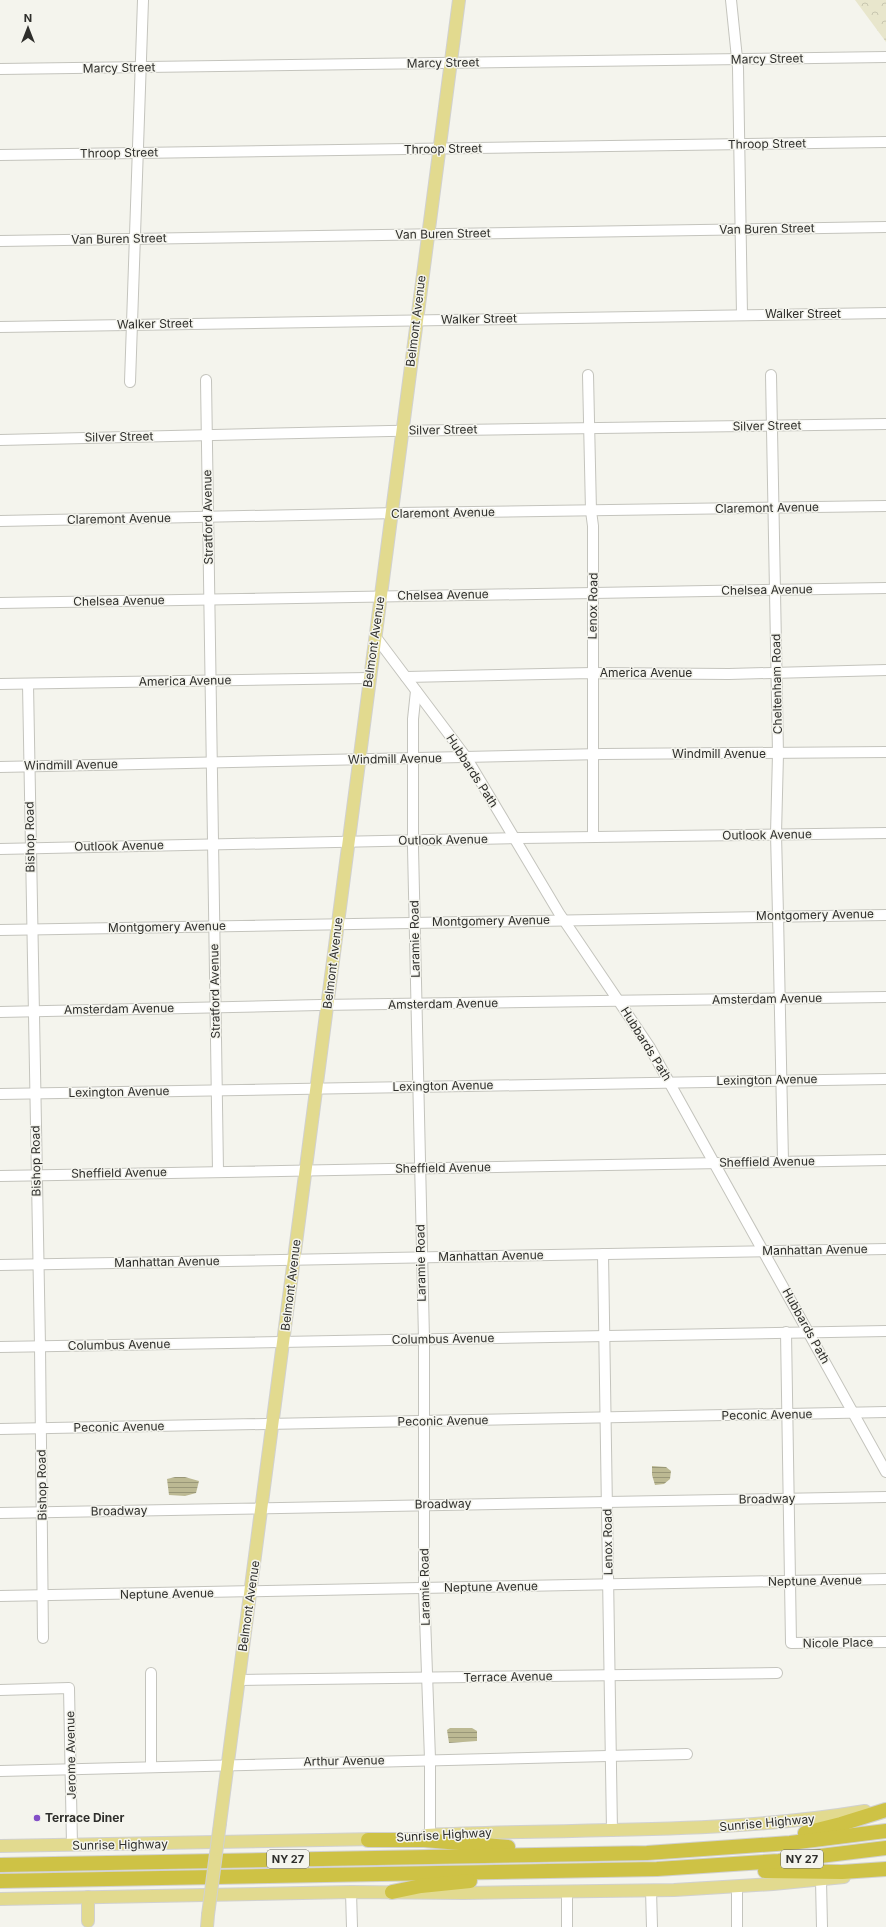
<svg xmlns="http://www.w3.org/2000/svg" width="886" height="1927" font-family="Inter,sans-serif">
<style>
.park{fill:url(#park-crowns)}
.water{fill:url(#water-rules)}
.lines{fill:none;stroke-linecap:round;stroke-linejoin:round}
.minor-casing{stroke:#c4c4bd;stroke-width:12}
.major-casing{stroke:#d1d1d0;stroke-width:14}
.highway-casing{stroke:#d1d1d0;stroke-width:16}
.minor{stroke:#fff;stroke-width:10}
.major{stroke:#e2da8f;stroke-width:12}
.highway{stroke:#cec245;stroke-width:14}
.major-bridge-casing{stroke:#d1d1d0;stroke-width:14;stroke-linecap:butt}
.major-bridge{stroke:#e2da8f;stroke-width:12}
.poi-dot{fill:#834fc7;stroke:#f4f4ed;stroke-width:1.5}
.labels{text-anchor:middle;stroke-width:3;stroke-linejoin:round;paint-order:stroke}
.shield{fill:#f4f4ed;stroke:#696965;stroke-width:1}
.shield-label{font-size:11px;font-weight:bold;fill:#2e2e2b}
.street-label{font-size:12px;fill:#2e2e2b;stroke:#f4f4ed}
.poi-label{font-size:12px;font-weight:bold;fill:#2e2e2b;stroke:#f4f4ed;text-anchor:start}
</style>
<defs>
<pattern id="park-crowns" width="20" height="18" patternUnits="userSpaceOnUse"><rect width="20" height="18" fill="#e8e6cc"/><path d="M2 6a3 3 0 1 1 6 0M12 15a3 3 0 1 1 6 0" fill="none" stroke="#c7c6af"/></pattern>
<pattern id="water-rules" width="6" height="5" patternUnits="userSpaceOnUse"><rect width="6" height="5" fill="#bcb993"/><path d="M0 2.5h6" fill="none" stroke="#999778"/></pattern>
</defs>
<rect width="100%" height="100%" fill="#f4f4ed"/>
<!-- park -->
<polygon class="park" points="855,0 886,0 886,42"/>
<!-- water -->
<g class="water">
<polygon points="652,1466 666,1467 671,1471 670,1479 664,1484 655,1485 652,1475"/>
<polygon points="175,1477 185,1477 199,1481 196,1493 185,1496 169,1495 167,1479"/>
<polygon points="450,1728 472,1728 477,1731 477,1741 449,1743 447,1730"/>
</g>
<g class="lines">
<defs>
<g id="minor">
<polyline points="731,0 738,68 742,315"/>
<polyline points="0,69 886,57"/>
<polyline points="0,155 886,142"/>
<polyline points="0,241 886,227"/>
<polyline points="0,327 886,313"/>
<polyline points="588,375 591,511 593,526 593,837"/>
<polyline points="771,375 778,754 776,834 778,915 783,1161"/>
<polyline points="206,380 218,1171"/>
<polyline points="130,382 143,0"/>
<polyline points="0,440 389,431 886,424"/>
<polyline points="0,521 399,513 886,506"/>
<polyline points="0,603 886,588"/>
<polyline points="375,636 466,757 559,913 649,1046 886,1472"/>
<polyline points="406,677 592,673 729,674 886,670"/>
<polyline points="0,684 369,678"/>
<polyline points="28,684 40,1346 43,1638"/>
<polyline points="416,691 413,719 413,848 424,1339 424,1588 430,1759 430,1835"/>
<polyline points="0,767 603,754 886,752"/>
<polyline points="0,849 521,838 886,833"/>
<polyline points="0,930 886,915"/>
<polyline points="0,1012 320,1005 886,997"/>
<polyline points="0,1094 886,1079"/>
<polyline points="0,1176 886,1160"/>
<polyline points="603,1254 612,1831"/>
<polyline points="0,1265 886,1249"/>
<polyline points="786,1332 791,1643 886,1642"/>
<polyline points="0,1347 886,1331"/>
<polyline points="0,1429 886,1412"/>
<polyline points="0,1513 886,1497"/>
<polyline points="0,1596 886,1579"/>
<polyline points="151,1673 151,1767"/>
<polyline points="239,1680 777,1673"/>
<polyline points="0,1690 69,1688 72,1845"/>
<polyline points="0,1771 687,1754"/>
<polyline points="821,1880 822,1927"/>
<polyline points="737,1887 737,1927"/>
<polyline points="651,1890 652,1927"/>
<polyline points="351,1892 352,1927"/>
<polyline points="567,1892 567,1927"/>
</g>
<g id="major">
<polyline points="220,1823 459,0"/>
<path d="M427,1835C574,1828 720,1835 865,1811"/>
<polyline points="0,1846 377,1839"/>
<polyline points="88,1897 88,1921"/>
<polyline points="0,1899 351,1892 464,1893 674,1890 773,1884 844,1877"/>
<polyline points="207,1927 208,1915"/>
</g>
<g id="highway">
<polyline points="805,1833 841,1824 886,1810"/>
<polyline points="368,1840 424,1840 508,1847"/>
<polyline points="0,1865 647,1853 790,1843 886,1831"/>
<polyline points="765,1871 842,1872 886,1869"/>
<polyline points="0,1881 657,1869 779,1861 886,1848"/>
<polyline points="392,1892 421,1886 470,1881"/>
</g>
</defs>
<!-- minor casing -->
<use href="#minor" class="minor-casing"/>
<!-- major casing -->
<use href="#major" class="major-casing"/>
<!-- highway casing -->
<use href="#highway" class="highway-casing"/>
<!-- minor -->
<use href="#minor" class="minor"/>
<!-- major -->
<use href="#major" class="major"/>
<!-- highway -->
<use href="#highway" class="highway"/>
<defs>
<polyline id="major-bridge" points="208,1915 220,1823"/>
</defs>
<!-- major-bridge casing -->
<use href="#major-bridge" class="major-bridge-casing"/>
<!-- major-bridge -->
<use href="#major-bridge" class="major-bridge"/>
</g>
<!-- markers -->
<circle class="poi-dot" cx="37" cy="1818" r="4"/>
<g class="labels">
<!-- shield labels -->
<g class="shield">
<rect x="267" y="1850" width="42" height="18" rx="3"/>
<rect x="781" y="1850" width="42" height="18" rx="3"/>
</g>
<g class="shield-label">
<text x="288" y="1863">NY 27</text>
<text x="802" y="1863">NY 27</text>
</g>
<!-- street labels -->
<g class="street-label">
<text transform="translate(767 59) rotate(-1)" y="4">Marcy Street</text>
<text transform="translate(443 63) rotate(-1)" y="4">Marcy Street</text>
<text transform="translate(119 68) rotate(-1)" y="4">Marcy Street</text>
<text transform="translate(767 144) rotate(-1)" y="4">Throop Street</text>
<text transform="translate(443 149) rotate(-1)" y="4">Throop Street</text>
<text transform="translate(119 153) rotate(-1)" y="4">Throop Street</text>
<text transform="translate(767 229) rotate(-1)" y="4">Van Buren Street</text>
<text transform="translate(443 234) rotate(-1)" y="4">Van Buren Street</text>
<text transform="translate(119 239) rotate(-1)" y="4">Van Buren Street</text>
<text x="803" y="318">Walker Street</text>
<text transform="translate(479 319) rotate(-1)" y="4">Walker Street</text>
<text transform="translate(416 321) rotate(-83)" y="4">Belmont Avenue</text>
<text transform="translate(155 324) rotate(-1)" y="4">Walker Street</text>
<text transform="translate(767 426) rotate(-1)" y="4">Silver Street</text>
<text transform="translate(443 430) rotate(-1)" y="4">Silver Street</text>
<text transform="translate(119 437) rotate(-1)" y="4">Silver Street</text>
<text transform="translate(767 508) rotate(-1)" y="4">Claremont Avenue</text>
<text transform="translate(443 513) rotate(-1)" y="4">Claremont Avenue</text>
<text transform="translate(208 517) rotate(-91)" y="4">Stratford Avenue</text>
<text transform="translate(119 519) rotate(-1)" y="4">Claremont Avenue</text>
<text transform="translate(767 590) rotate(-1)" y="4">Chelsea Avenue</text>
<text transform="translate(443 595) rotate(-1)" y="4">Chelsea Avenue</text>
<text transform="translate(119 601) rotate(-1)" y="4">Chelsea Avenue</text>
<text transform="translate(593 606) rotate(-89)" y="4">Lenox Road</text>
<text transform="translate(374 642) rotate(-82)" y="4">Belmont Avenue</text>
<text x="646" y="677">America Avenue</text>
<text transform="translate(185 681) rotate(-1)" y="4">America Avenue</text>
<text transform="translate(777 684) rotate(-91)" y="4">Cheltenham Road</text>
<text x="719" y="758">Windmill Avenue</text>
<text transform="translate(395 759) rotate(-1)" y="4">Windmill Avenue</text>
<text transform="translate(71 765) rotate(-1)" y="4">Windmill Avenue</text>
<text transform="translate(472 771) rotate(57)" y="4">Hubbards Path</text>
<text transform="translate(767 835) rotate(-1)" y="4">Outlook Avenue</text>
<text transform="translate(30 837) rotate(-91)" y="4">Bishop Road</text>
<text transform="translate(443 840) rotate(-1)" y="4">Outlook Avenue</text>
<text transform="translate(119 846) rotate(-1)" y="4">Outlook Avenue</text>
<text transform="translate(815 915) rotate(-1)" y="4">Montgomery Avenue</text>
<text transform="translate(491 921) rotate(-1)" y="4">Montgomery Avenue</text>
<text transform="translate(167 927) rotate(-1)" y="4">Montgomery Avenue</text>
<text transform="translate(415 939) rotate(-91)" y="4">Laramie Road</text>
<text transform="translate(333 963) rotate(-83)" y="4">Belmont Avenue</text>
<text transform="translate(215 991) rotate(-91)" y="4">Stratford Avenue</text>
<text transform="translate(767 999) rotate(-1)" y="4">Amsterdam Avenue</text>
<text transform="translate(443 1004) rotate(-1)" y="4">Amsterdam Avenue</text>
<text transform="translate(119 1009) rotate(-1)" y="4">Amsterdam Avenue</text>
<text transform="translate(646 1044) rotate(58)" y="4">Hubbards Path</text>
<text transform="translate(767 1080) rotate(-1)" y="4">Lexington Avenue</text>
<text transform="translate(443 1086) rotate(-1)" y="4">Lexington Avenue</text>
<text transform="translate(119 1092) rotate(-1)" y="4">Lexington Avenue</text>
<text transform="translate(36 1161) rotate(-91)" y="4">Bishop Road</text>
<text transform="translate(767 1162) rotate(-1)" y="4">Sheffield Avenue</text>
<text transform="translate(443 1168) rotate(-1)" y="4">Sheffield Avenue</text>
<text transform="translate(119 1173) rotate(-1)" y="4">Sheffield Avenue</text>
<text transform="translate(815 1250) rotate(-1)" y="4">Manhattan Avenue</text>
<text transform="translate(491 1256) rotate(-1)" y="4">Manhattan Avenue</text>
<text transform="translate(167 1262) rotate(-1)" y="4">Manhattan Avenue</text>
<text transform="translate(421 1263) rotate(-91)" y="4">Laramie Road</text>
<text transform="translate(291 1285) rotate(-83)" y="4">Belmont Avenue</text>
<text transform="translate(806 1326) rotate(61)" y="4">Hubbards Path</text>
<text transform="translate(443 1339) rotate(-1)" y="4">Columbus Avenue</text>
<text transform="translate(119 1345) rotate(-1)" y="4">Columbus Avenue</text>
<text transform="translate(767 1415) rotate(-1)" y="4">Peconic Avenue</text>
<text transform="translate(443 1421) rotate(-1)" y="4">Peconic Avenue</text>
<text transform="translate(119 1427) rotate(-1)" y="4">Peconic Avenue</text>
<text transform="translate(42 1485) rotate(-91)" y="4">Bishop Road</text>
<text transform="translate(767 1499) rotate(-1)" y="4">Broadway</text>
<text transform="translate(443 1504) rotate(-1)" y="4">Broadway</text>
<text transform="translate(119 1511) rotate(-1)" y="4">Broadway</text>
<text transform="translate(608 1542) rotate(-91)" y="4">Lenox Road</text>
<text transform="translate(815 1581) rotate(-1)" y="4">Neptune Avenue</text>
<text transform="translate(425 1587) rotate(-91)" y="4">Laramie Road</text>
<text transform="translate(491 1587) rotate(-1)" y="4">Neptune Avenue</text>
<text transform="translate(167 1594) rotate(-1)" y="4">Neptune Avenue</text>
<text transform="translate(249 1606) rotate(-82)" y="4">Belmont Avenue</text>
<text transform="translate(838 1643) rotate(-1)" y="4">Nicole Place</text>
<text transform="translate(508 1677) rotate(-1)" y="4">Terrace Avenue</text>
<text transform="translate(71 1755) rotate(-91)" y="4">Jerome Avenue</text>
<text transform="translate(344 1761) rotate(-1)" y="4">Arthur Avenue</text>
<text transform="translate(767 1823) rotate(-5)" y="4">Sunrise Highway</text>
<text transform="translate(444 1835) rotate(-3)" y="4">Sunrise Highway</text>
<text transform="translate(120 1845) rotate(-1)" y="4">Sunrise Highway</text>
</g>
<!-- poi labels -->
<g class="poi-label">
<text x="45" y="1822">Terrace Diner</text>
</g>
</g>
<!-- north arrow -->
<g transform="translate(28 28)" stroke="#f4f4ed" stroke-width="3" paint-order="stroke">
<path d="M0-3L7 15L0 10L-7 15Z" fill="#2e2e2b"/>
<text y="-6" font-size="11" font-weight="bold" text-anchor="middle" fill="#2e2e2b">N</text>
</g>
</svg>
